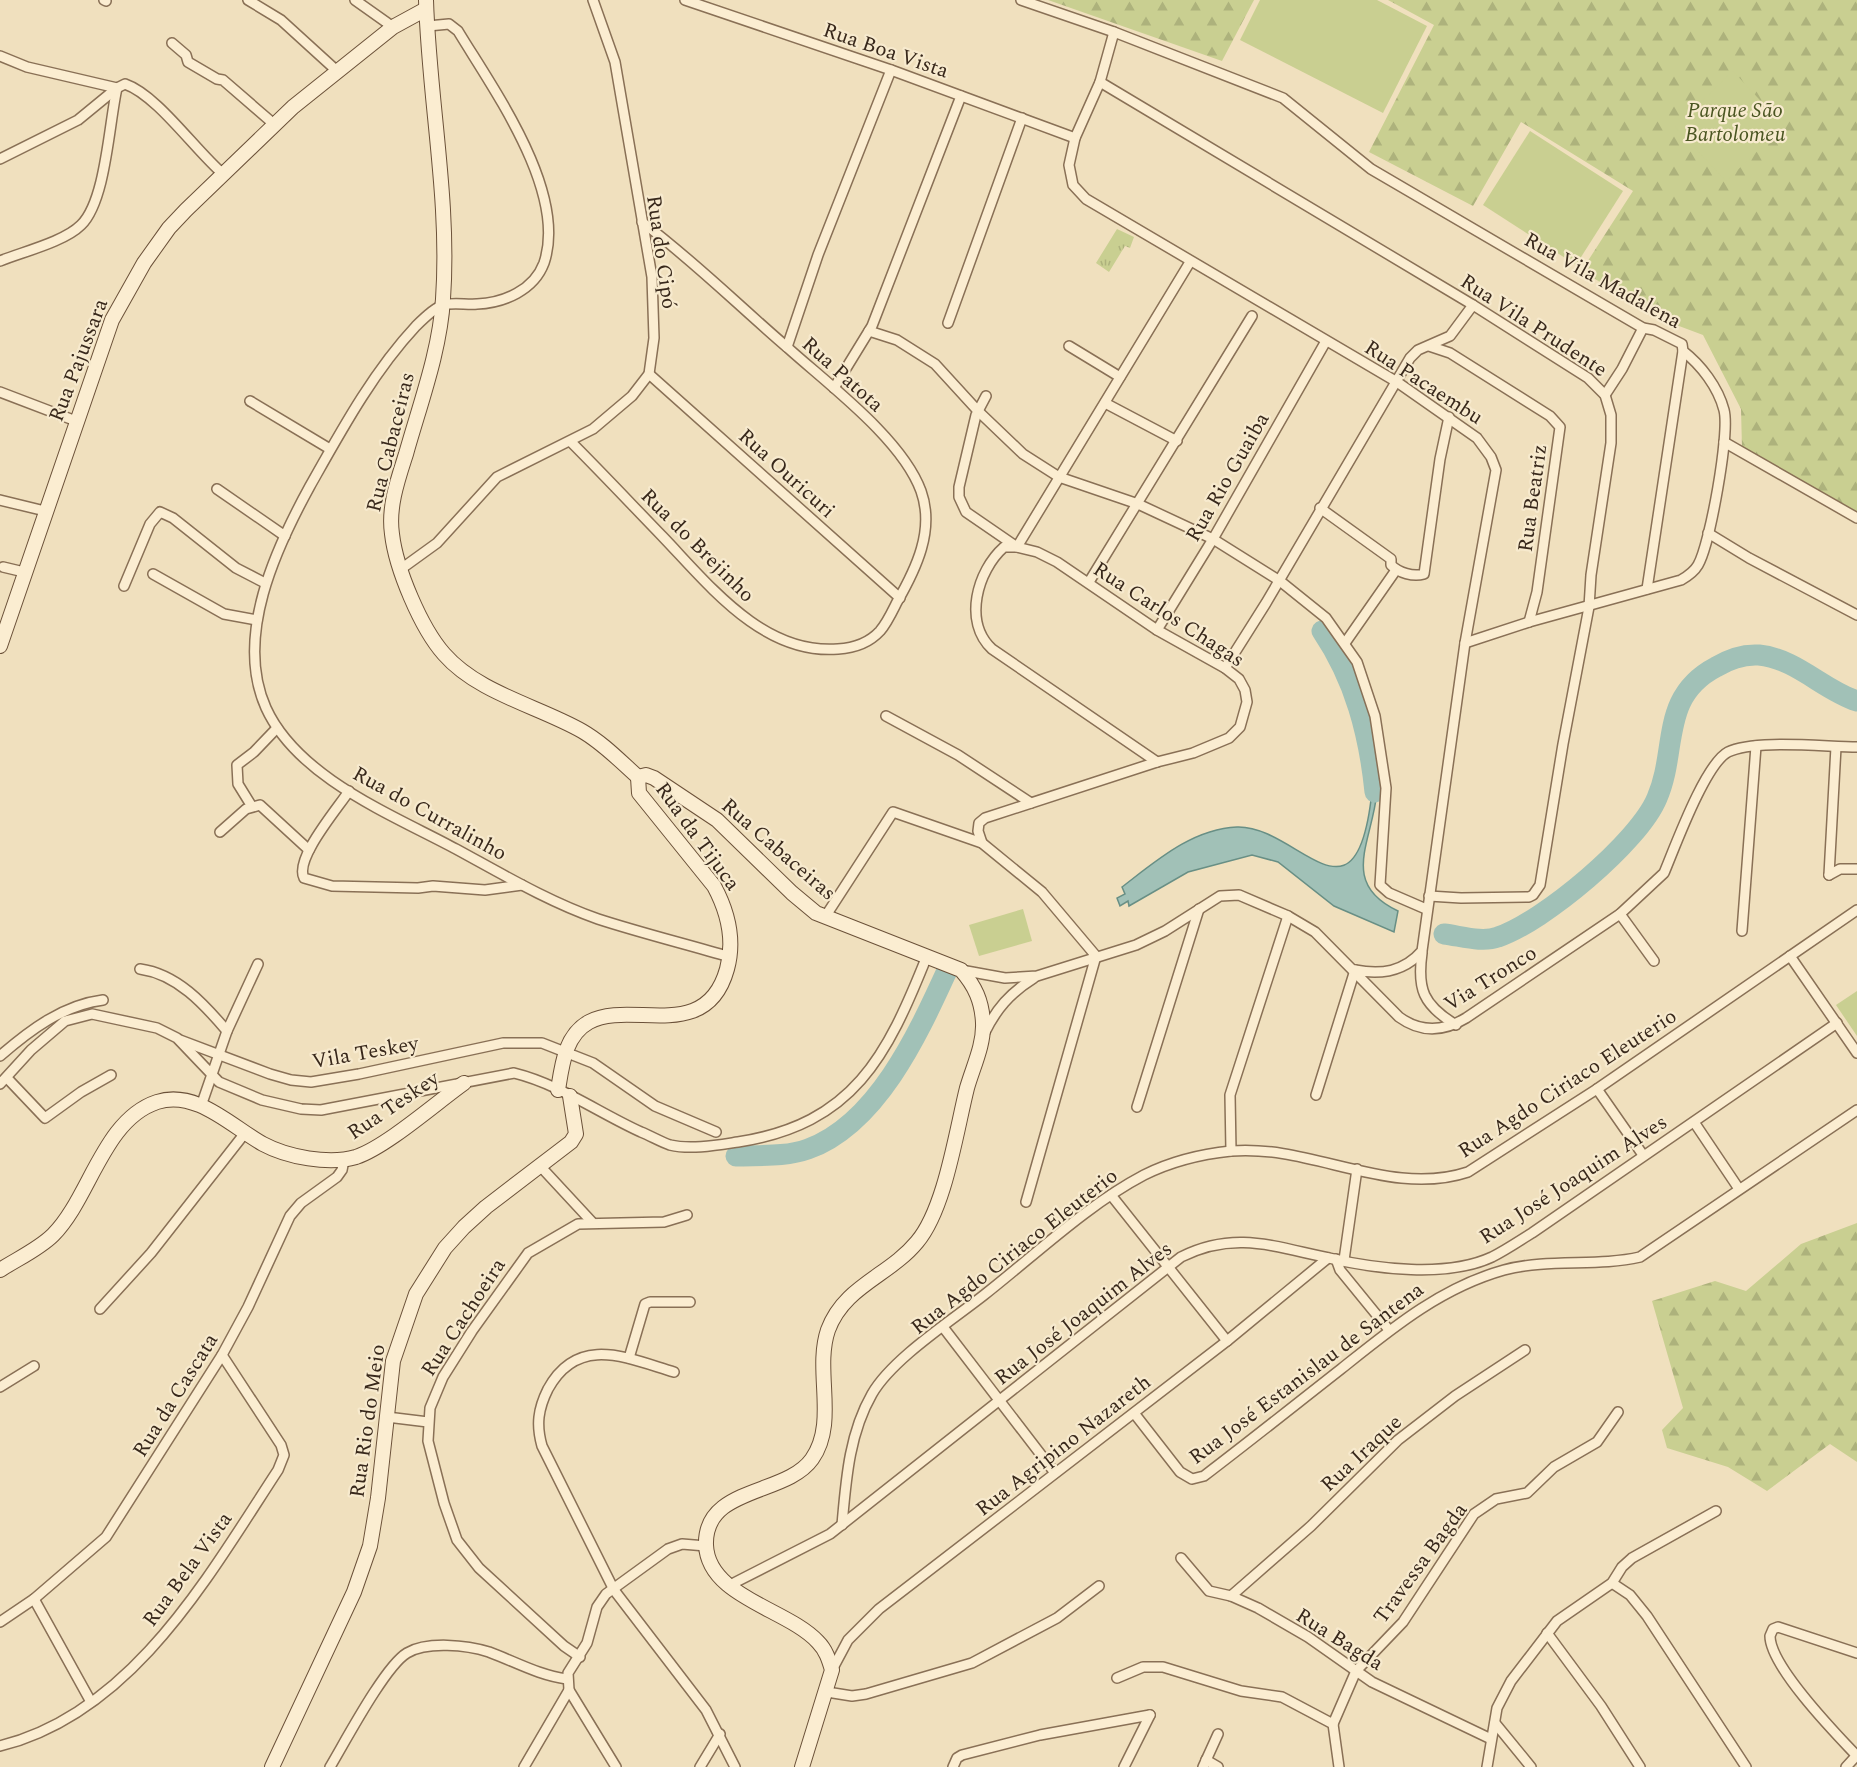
<svg xmlns="http://www.w3.org/2000/svg" width="1857" height="1767" font-family="Spectral,serif">
<style>
.grass{fill:url(#grass-tufts)}
.forest{fill:url(#forest-firs)}
.pitch{fill:#c9cf91}
.water{fill:#a1c1b7;stroke:#688f85;stroke-width:1.5}
.lines{fill:none;stroke-linecap:round;stroke-linejoin:round}
.river{stroke:#a1c1b7;stroke-width:21}
.street-casing{stroke:#897056;stroke-width:12}
.secondary-casing{stroke:#6b5139;stroke-width:16}
.street{stroke:#fbedd1;stroke-width:9}
.secondary{stroke:#fbedd1;stroke-width:14}
.labels{text-anchor:middle;stroke-width:4.5;stroke-linejoin:round;paint-order:stroke}
.street-label{font-size:21px;fill:#38281b;stroke:#f7eace}
.park-label{font-size:21px;font-style:italic;fill:#4a5521;stroke:#f7eace}
</style>
<defs>
<pattern id="grass-tufts" width="24" height="20" patternUnits="userSpaceOnUse" patternTransform="scale(1.5)"><rect width="24" height="20" fill="#c9cf91"/><path d="M3 7l-1-3M5 7V3M7 7l1-3M15 17l-1-3M17 17v-4M19 17l1-3" fill="none" stroke="#adb27c"/></pattern>
<pattern id="forest-firs" width="22" height="20" patternUnits="userSpaceOnUse" patternTransform="scale(1.5)"><rect width="22" height="20" fill="#c9cf91"/><path d="M5 1l3.5 6h-7zM16 11l3.5 6h-7z" fill="#adb27c"/></pattern>
</defs>
<rect width="100%" height="100%" fill="#f0e0be"/>
<!-- grass -->
<polygon class="grass" points="1117,229 1134,237 1130,248 1125,246 1109,272 1096,263"/>
<!-- forest -->
<g class="forest">
<polygon points="1048,0 1254,0 1222,61"/>
<polygon points="1388,0 1857,0 1857,518 1742,448 1741,409 1703,335 1647,314 1582,270 1633,191 1521,122 1473,206 1369,152 1434,25"/>
<polygon points="1857,1223 1857,1462 1830,1444 1767,1491 1728,1467 1667,1448 1662,1430 1683,1408 1652,1301 1715,1281 1746,1291 1801,1244"/>
</g>
<!-- pitch -->
<g class="pitch">
<polygon points="1260,0 1377,0 1427,26 1383,113 1240,40"/>
<polygon points="1733,71 1784,126 1726,181 1675,127"/>
<polygon points="1530,131 1623,191 1576,265 1483,205"/>
<polygon points="1023,909 1032,941 979,956 969,925"/>
<polygon points="1857,991 1857,1036 1836,1005"/>
</g>
<!-- water -->
<path class="water" d="M1372,791L1377,792C1372,843 1339,883 1398,911L1394,932L1334,906L1278,862L1252,855L1188,872L1129,906L1128,901L1120,906L1117,898L1125,894L1122,887C1156,861 1192,829 1237,827C1298,825 1357,938 1372,791Z"/>
<g class="lines">
<!-- river -->
<g class="river">
<path d="M1322,631C1355,680 1369,733 1375,792"/>
<path d="M1444,934C1461,936 1482,943 1498,937C1543,922 1639,842 1657,798C1678,750 1659,697 1716,667C1729,659 1743,654 1759,655C1797,659 1823,690 1857,701"/>
<path d="M736,1156C760,1155 786,1157 808,1149C877,1124 918,1034 946,973"/>
</g>
<defs>
<g id="street">
<polyline points="104,0 106,1"/>
<polyline points="248,0 281,20 337,71"/>
<polyline points="355,0 393,27"/>
<polyline points="685,0 891,70 1075,138"/>
<path d="M1021,0L1114,32L1283,98L1371,169L1643,328L1654,330L1682,344L1683,351C1701,365 1718,387 1724,410C1730,433 1710,544 1698,565C1694,572 1688,576 1681,580L1529,622L1465,643"/>
<path d="M428,26L449,24L458,31C493,89 568,192 544,263C534,290 504,303 477,304C467,305 453,302 443,305C434,308 423,319 416,326C373,372 341,431 310,486C276,548 234,637 266,708C298,778 393,815 456,849C502,874 549,902 598,919C641,933 686,944 730,957"/>
<path d="M1114,32L1100,82L1075,138L1069,165L1073,185L1086,199L1397,382L1477,438L1491,457L1496,470L1465,643L1422,951C1404,972 1381,975 1355,970"/>
<polyline points="172,43 186,55 188,62 217,79 223,80 275,125"/>
<path d="M0,56L27,67L117,88L125,84C157,95 195,150 223,174"/>
<polyline points="1100,82 1473,305 1588,378 1605,395 1611,415 1611,443 1591,575 1589,607 1563,744 1540,885 1533,895 1529,897 1461,898 1429,896"/>
<polyline points="0,159 78,120 117,88"/>
<path d="M0,261C22,252 64,242 81,225C106,201 109,123 117,88"/>
<polyline points="948,323 1022,118"/>
<polyline points="869,331 897,340 935,364 978,411 1023,454 1059,477 1138,504 1213,539 1280,581 1326,618 1357,662 1375,716 1386,788 1380,885 1389,893 1426,909"/>
<polyline points="1069,346 1120,377"/>
<polyline points="1429,346 1450,353 1550,416 1560,427 1537,592 1529,622"/>
<polyline points="787,347 818,255 891,70"/>
<polyline points="649,374 900,598"/>
<polyline points="834,388 872,326 961,96"/>
<polyline points="0,392 76,421"/>
<polyline points="1605,395 1622,369 1643,328"/>
<polyline points="250,401 330,449"/>
<polyline points="1105,403 1177,441"/>
<path d="M571,442C602,473 632,505 663,537C709,585 763,655 838,649C854,648 869,643 880,631C887,623 892,612 897,602C916,569 935,530 921,491C902,439 829,385 788,348C739,306 694,261 642,222"/>
<polyline points="1724,442 1857,518"/>
<polyline points="217,489 285,536"/>
<polyline points="0,500 45,511"/>
<path d="M1320,508L1391,559V565C1399,573 1413,577 1424,574L1440,459L1449,417"/>
<polyline points="1708,533 1749,558 1857,615"/>
<polyline points="3,567 24,572"/>
<polyline points="401,569 437,543 497,477 593,429 632,396 649,374 654,338 652,277 615,62 593,0"/>
<polyline points="153,574 224,614 257,620"/>
<polyline points="1089,582 1252,316"/>
<polyline points="124,586 150,524 160,512 173,518 236,568 265,583"/>
<polyline points="1647,589 1683,351"/>
<polyline points="1157,630 1213,539 1326,341"/>
<polyline points="1345,643 1396,570"/>
<polyline points="1225,668 1266,603 1410,358 1418,350 1450,336 1473,305"/>
<polyline points="886,716 958,755 1031,803"/>
<path d="M1157,762L992,649C963,622 977,571 1004,547H1017L1190,262"/>
<path d="M349,791C338,808 294,859 304,878L332,886L418,888L433,886L485,890L522,885"/>
<polyline points="251,805 238,784 237,765 254,752 277,728"/>
<polyline points="220,832 246,809 260,805 309,850"/>
<polyline points="982,843 978,831 979,823 985,818 1157,762 1193,753 1229,738 1240,727 1247,702 1245,690 1239,679 1225,668 1157,630 1057,562 1037,552 1017,547 966,512 959,497 959,487 976,415 986,396"/>
<polyline points="1829,875 1836,747"/>
<polyline points="1829,875 1840,869 1857,869"/>
<polyline points="1620,914 1654,961"/>
<polyline points="825,917 893,812 982,843 1042,892 1096,956 1026,1202"/>
<polyline points="1742,931 1756,746"/>
<path d="M1422,953C1417,989 1423,1005 1456,1025"/>
<polyline points="1790,956 1857,1053"/>
<path d="M140,969C177,974 204,1004 227,1031"/>
<path d="M961,970L1005,978L1037,976L1136,945L1165,931L1220,896L1239,895L1288,916L1315,932L1399,1017C1421,1033 1443,1032 1466,1018L1620,914L1664,873C1675,847 1705,764 1728,752C1754,739 1826,747 1857,747"/>
<path d="M984,1034C996,1009 1010,993 1034,978"/>
<polyline points="180,1040 270,1074 291,1080 311,1082 359,1074 503,1043 542,1043 593,1063 655,1106 716,1132"/>
<path d="M0,1056C30,1030 63,1005 103,1000"/>
<polyline points="7,1078 45,1118 81,1092 111,1075"/>
<path d="M0,1084L31,1050L65,1021L92,1014L157,1028L177,1038L219,1082L262,1100L301,1109L321,1110L514,1073C559,1084 599,1113 641,1132C651,1136 661,1142 670,1145C691,1150 718,1145 738,1142C854,1124 887,1056 927,956"/>
<polyline points="1597,1089 1643,1155"/>
<polyline points="1316,1095 1355,970"/>
<polyline points="201,1106 227,1031 258,964"/>
<polyline points="1137,1107 1199,909"/>
<polyline points="1694,1122 1739,1189"/>
<polyline points="1231,1151 1230,1095 1288,916"/>
<polyline points="541,1167 592,1222"/>
<polyline points="1111,1195 1227,1341"/>
<polyline points="1336,1259 1340,1270 1389,1330"/>
<polyline points="1344,1260 1357,1169"/>
<polyline points="100,1309 151,1253 245,1133"/>
<polyline points="943,1327 1055,1473"/>
<polyline points="629,1358 645,1304 650,1302 690,1302"/>
<path d="M674,1372C627,1358 578,1334 548,1389C538,1409 536,1425 542,1446L614,1590L706,1710L735,1767"/>
<polyline points="0,1387 34,1366"/>
<path d="M1134,1413L1180,1472L1192,1479L1204,1476C1250,1441 1295,1405 1341,1369C1391,1329 1440,1288 1504,1270C1549,1258 1597,1267 1640,1257L1857,1110"/>
<polyline points="387,1417 428,1422"/>
<path d="M842,1525C846,1480 849,1434 872,1394C892,1359 951,1321 984,1295C1035,1255 1087,1205 1144,1175C1170,1162 1202,1154 1231,1151C1311,1144 1390,1198 1468,1172L1597,1089L1857,910"/>
<polyline points="1181,1558 1209,1591 1231,1596 1258,1608 1308,1637 1372,1682 1491,1739"/>
<polyline points="1612,1583 1630,1595 1647,1616 1746,1767"/>
<path d="M728,1586L830,1534L1181,1257C1235,1230 1275,1247 1329,1258C1376,1269 1447,1278 1492,1257C1506,1250 1519,1241 1532,1233L1837,1023"/>
<polyline points="1231,1596 1311,1526 1398,1440 1455,1396 1525,1350"/>
<polyline points="34,1599 91,1702"/>
<polyline points="0,1622 34,1599 106,1537 222,1355 248,1307 290,1216 301,1203 337,1177 342,1170 344,1160"/>
<polyline points="1547,1633 1601,1706 1640,1767"/>
<polyline points="580,1657 564,1646 479,1568 457,1540 444,1503 428,1441 430,1408 443,1377 472,1331 528,1253 578,1224 664,1222 687,1215"/>
<polyline points="832,1670 848,1640 879,1609 1227,1341 1328,1258"/>
<polyline points="1117,1678 1143,1667 1163,1667 1241,1691 1282,1697 1333,1724 1339,1767"/>
<polyline points="827,1692 852,1696 866,1694 972,1663 1057,1618 1099,1586"/>
<polyline points="1495,1723 1531,1767"/>
<polyline points="1333,1724 1356,1671 1403,1622 1474,1514 1496,1499 1527,1493 1554,1467 1597,1442 1618,1412"/>
<path d="M0,1746C133,1713 209,1575 278,1470L284,1455L281,1445L222,1355"/>
<path d="M1856,1755C1835,1733 1770,1666 1770,1636L1773,1629L1778,1627L1857,1653"/>
<polyline points="1206,1760 1218,1767"/>
<path d="M330,1767C345,1742 385,1666 407,1653C427,1641 467,1645 489,1652C516,1662 538,1675 567,1679"/>
<polyline points="524,1767 569,1690"/>
<polyline points="616,1767 569,1690 568,1673 587,1643 597,1607 606,1594 668,1549 682,1544 706,1546"/>
<polyline points="700,1767 720,1734"/>
<polyline points="953,1767 957,1758 962,1755 1040,1735 1150,1715"/>
<polyline points="1124,1767 1150,1715"/>
<polyline points="1203,1767 1218,1734"/>
<polyline points="1487,1767 1497,1708 1511,1681 1557,1621 1612,1583 1622,1567 1632,1558 1716,1511"/>
<polyline points="1846,1767 1857,1755"/>
</g>
<g id="secondary">
<path d="M426,0C429,100 450,200 443,299C440,351 420,404 406,454C398,479 388,507 392,534C396,569 421,628 444,654C478,693 538,706 582,731C603,743 620,761 638,777"/>
<polyline points="0,646 112,320 144,263 169,228 186,210 293,107 393,27 426,9"/>
<path d="M638,777L646,775L654,778L717,820L792,893L816,913L961,970C975,986 982,1001 983,1023C984,1045 973,1067 967,1088C956,1132 945,1209 917,1242C889,1276 844,1286 828,1330C814,1371 838,1422 812,1459C786,1496 704,1486 706,1545C708,1597 788,1609 818,1642C826,1650 829,1660 832,1670L802,1767"/>
<path d="M558,1090C562,1065 565,1035 589,1022C630,999 706,1045 727,969C735,940 728,912 714,886L639,793L638,777"/>
<path d="M0,1270C17,1259 39,1249 53,1235C90,1198 103,1120 157,1102C196,1089 232,1127 263,1144C287,1157 329,1165 356,1157C386,1147 436,1103 464,1083"/>
<polyline points="272,1767 354,1592 370,1546 378,1498 393,1361 416,1294 445,1248 464,1227 486,1207 571,1142 576,1134 570,1096"/>
</g>
</defs>
<!-- street casing -->
<use href="#street" class="street-casing"/>
<!-- secondary casing -->
<use href="#secondary" class="secondary-casing"/>
<!-- street -->
<use href="#street" class="street"/>
<!-- secondary -->
<use href="#secondary" class="secondary"/>
</g>
<g class="labels">
<!-- street labels -->
<g class="street-label">
<text transform="translate(886 50) rotate(19)" y="7">Rua Boa Vista</text>
<text transform="translate(662 252) rotate(82)" y="7">Rua do Cipó</text>
<text transform="translate(1603 280) rotate(29)" y="7">Rua Vila Madalena</text>
<text transform="translate(1534 325) rotate(33)" y="7">Rua Vila Prudente</text>
<text transform="translate(78 360) rotate(-69)" y="7">Rua Pajussara</text>
<text transform="translate(843 374) rotate(42)" y="7">Rua Patota</text>
<text transform="translate(1424 382) rotate(33)" y="7">Rua Pacaembu</text>
<text transform="translate(390 442) rotate(-76)" y="7">Rua Cabaceiras</text>
<text transform="translate(787 473) rotate(42)" y="7">Rua Ouricuri</text>
<text transform="translate(1227 477) rotate(-60)" y="7">Rua Rio Guaiba</text>
<text transform="translate(1532 498) rotate(-82)" y="7">Rua Beatriz</text>
<text transform="translate(698 545) rotate(45)" y="7">Rua do Brejinho</text>
<text transform="translate(1169 614) rotate(33)" y="7">Rua Carlos Chagas</text>
<text transform="translate(430 813) rotate(29)" y="7">Rua do Curralinho</text>
<text transform="translate(698 836) rotate(54)" y="7">Rua da Tijuca</text>
<text transform="translate(779 849) rotate(41)" y="7">Rua Cabaceiras</text>
<text transform="translate(1490 978) rotate(-32)" y="7">Via Tronco</text>
<text transform="translate(365 1052) rotate(-10)" y="7">Vila Teskey</text>
<text transform="translate(1567 1083) rotate(-33)" y="7">Rua Agdo Ciriaco Eleuterio</text>
<text transform="translate(393 1105) rotate(-34)" y="7">Rua Teskey</text>
<text transform="translate(1573 1179) rotate(-33)" y="7">Rua José Joaquim Alves</text>
<text transform="translate(1014 1251) rotate(-38)" y="7">Rua Agdo Ciriaco Eleuterio</text>
<text transform="translate(1083 1313) rotate(-38)" y="7">Rua José Joaquim Alves</text>
<text transform="translate(463 1317) rotate(-57)" y="7">Rua Cachoeira</text>
<text transform="translate(1306 1373) rotate(-37)" y="7">Rua José Estanislau de Santena</text>
<text transform="translate(175 1395) rotate(-58)" y="7">Rua da Cascata</text>
<text transform="translate(367 1421) rotate(-82)" y="7">Rua Rio do Meio</text>
<text transform="translate(1063 1445) rotate(-38)" y="7">Rua Agripino Nazareth</text>
<text transform="translate(1361 1453) rotate(-43)" y="7">Rua Iraque</text>
<text transform="translate(1420 1563) rotate(-54)" y="7">Travessa Bagda</text>
<text transform="translate(187 1569) rotate(-54)" y="7">Rua Bela Vista</text>
<text transform="translate(1340 1639) rotate(32)" y="7">Rua Bagda</text>
</g>
<!-- park labels -->
<g class="park-label">
<text x="1735" y="117">Parque São<tspan x="1735" dy="24">Bartolomeu</tspan></text>
</g>
</g>
</svg>
